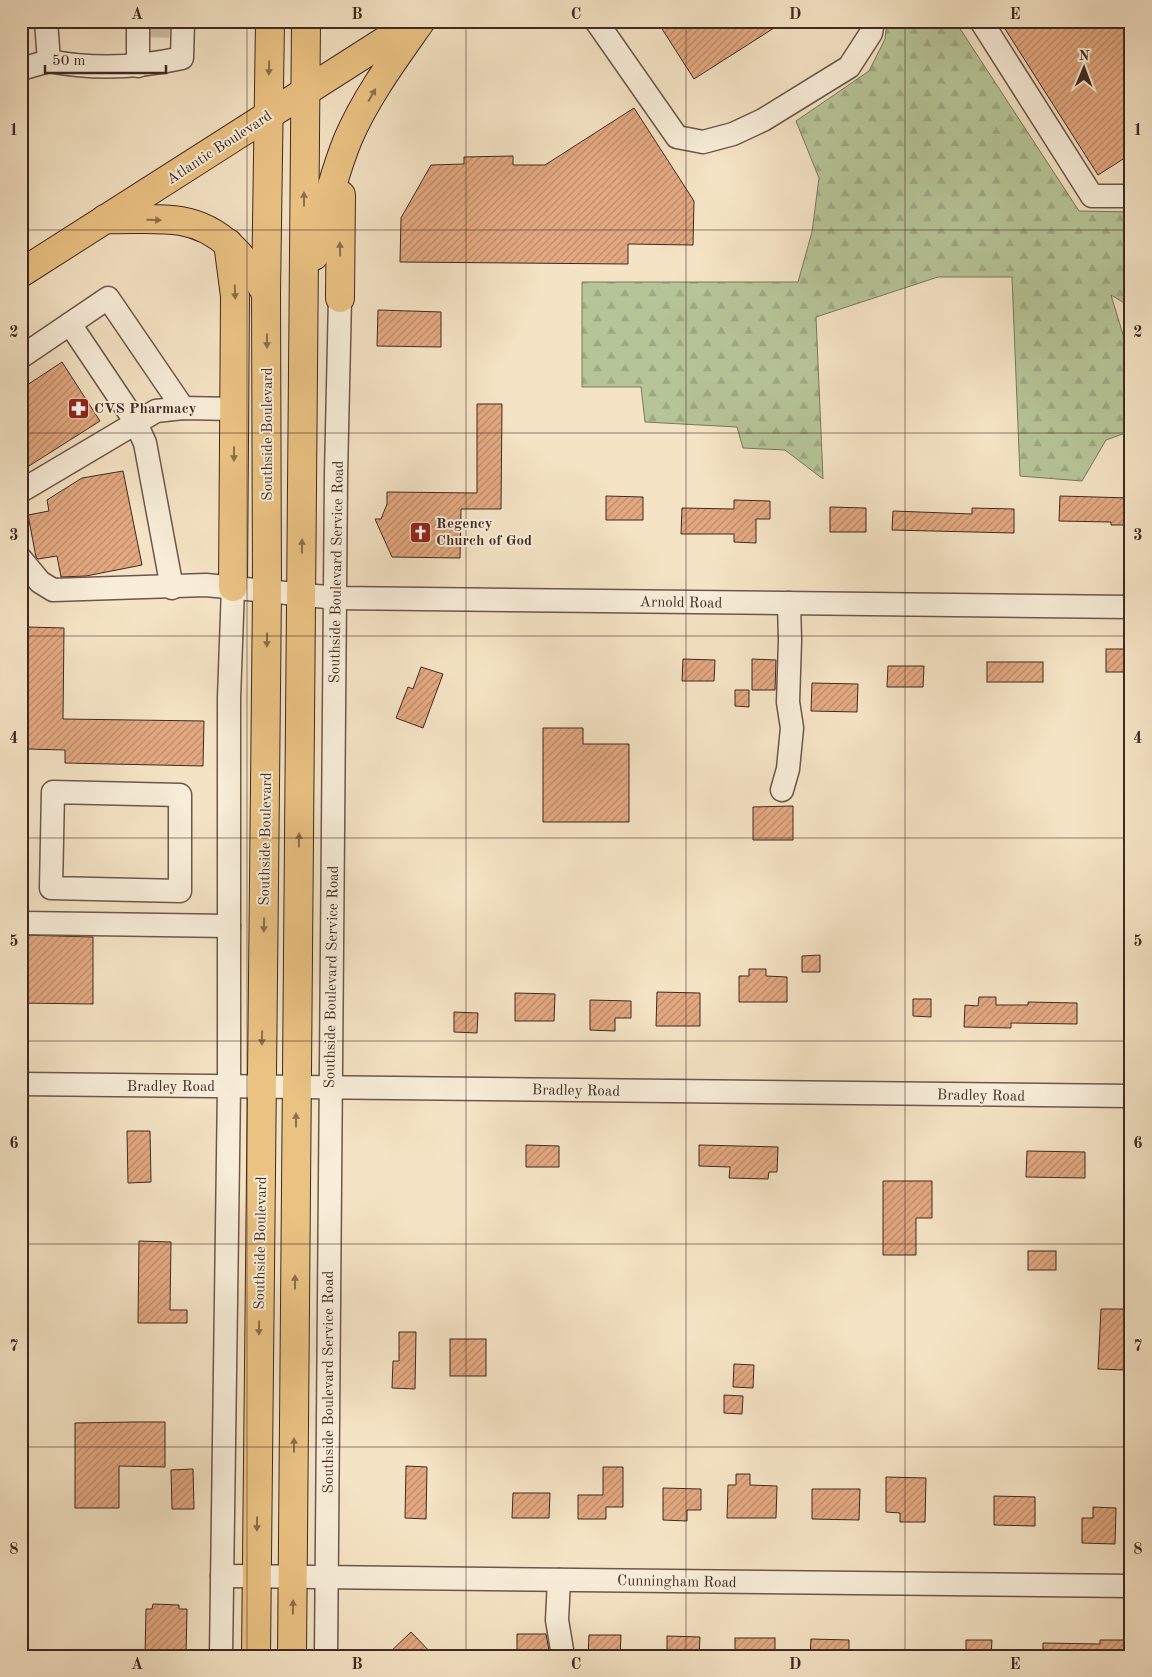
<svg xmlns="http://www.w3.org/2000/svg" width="1152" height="1677" font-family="'Old Standard TT',serif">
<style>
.forest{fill:url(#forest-firs);stroke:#7a785d}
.building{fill:url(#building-hatch);stroke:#3f2a22}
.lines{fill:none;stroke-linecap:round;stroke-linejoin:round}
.minor-tunnel{stroke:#d0bea4;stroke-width:22;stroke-dasharray:22 11;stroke-linecap:butt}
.minor-casing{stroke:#6c584a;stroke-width:25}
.major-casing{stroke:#3f2a22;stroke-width:30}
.highway-casing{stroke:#3f2a22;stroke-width:30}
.minor{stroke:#f8edd9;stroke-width:22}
.major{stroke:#eac282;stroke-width:28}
.highway{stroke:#eac282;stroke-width:28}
.oneway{fill:#8c6e4d}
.grid{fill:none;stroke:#3f2a22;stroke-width:1;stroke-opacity:0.55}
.labels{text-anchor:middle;stroke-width:4;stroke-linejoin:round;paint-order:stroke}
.street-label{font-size:15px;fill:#3f2a22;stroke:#f8edd9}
.poi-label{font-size:15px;font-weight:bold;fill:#3f2a22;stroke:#f8edd9;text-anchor:start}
.neatline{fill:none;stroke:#3f2a22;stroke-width:2}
.grid-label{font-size:16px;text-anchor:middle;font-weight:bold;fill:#3f2a22}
</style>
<defs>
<pattern id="forest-firs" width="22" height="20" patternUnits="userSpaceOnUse" patternTransform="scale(1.25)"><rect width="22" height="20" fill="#b6c598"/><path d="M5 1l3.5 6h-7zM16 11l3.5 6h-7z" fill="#9ea983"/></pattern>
<pattern id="building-hatch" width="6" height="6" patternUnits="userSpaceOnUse" patternTransform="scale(1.25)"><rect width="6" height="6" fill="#e4a981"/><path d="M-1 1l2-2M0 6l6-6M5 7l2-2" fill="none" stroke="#ba8a69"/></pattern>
</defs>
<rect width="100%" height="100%" fill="#f4e3c4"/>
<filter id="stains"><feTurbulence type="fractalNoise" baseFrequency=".004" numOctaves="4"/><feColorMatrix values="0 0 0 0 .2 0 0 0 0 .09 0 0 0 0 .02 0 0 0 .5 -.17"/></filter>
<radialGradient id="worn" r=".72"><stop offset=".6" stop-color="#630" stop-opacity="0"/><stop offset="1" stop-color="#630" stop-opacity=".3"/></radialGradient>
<!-- forest -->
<polygon class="forest" points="887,21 955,21 1079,211 1131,212 1131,307 1111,295 1131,361 1131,431 1106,440 1082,481 1020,476 1012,277 938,277 816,317 823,479 785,450 743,448 737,427 645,422 641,387 582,387 582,282 798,282 812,232 819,178 796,121 869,71 885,39"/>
<!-- building -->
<g class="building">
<polygon points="657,21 785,21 694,79"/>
<polygon points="1000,21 1131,21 1131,154 1098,175"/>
<polygon points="634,108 694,201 693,245 628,244 628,264 400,262 401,218 431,165 464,164 464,157 513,156 513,165 545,165"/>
<polygon points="378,310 441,312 441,347 377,346"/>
<polygon points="62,362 100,421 21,471 21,389"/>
<polygon points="477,404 502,404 501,509 461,509 460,558 392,557 375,519 381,519 387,504 387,492 477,493"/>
<polygon points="123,471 142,565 86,576 61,577 57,556 38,559 36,557 28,515 49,511 47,500 82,478"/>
<polygon points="606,496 643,497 643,520 606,520"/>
<polygon points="1060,496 1131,498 1131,525 1111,525 1111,522 1059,521"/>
<polygon points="734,500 770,501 770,519 756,519 756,543 734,542 734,534 681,534 682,508 734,509"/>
<polygon points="830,507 866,508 866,532 830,532"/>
<polygon points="972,508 1014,509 1014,533 892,530 893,511 972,514"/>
<polygon points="28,627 64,628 63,719 204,721 203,766 65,763 65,750 28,749"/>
<rect x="1106" y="649" width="25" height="23"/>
<polygon points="683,659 715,660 714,681 682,681"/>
<polygon points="752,659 776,660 775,690 752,690"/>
<rect x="987" y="662" width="56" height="20"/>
<polygon points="888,666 924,666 923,687 887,687"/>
<polygon points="421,667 443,674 423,728 396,718 408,687 413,689"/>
<polygon points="812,683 858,684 857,712 811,711"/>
<polygon points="735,690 749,690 749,707 735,706"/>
<polygon points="543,728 583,728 583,744 629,744 629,822 543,822"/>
<polygon points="793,806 793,840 753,840 753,807"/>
<polygon points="21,935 93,937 93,1004 21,1003"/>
<polygon points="820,955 820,972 802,972 802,956"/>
<polygon points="749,969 766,969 766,976 787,977 787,1002 739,1002 739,976 749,976"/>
<polygon points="657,992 700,993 700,1026 656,1026"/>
<polygon points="515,993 555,994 554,1021 515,1021"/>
<polygon points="979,997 996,997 996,1005 1028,1005 1028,1002 1077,1003 1077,1024 1011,1023 1011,1028 964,1027 965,1005 978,1006"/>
<polygon points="913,999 931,999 931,1017 913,1016"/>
<polygon points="590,1000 631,1001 631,1018 615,1018 615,1031 590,1030"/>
<polygon points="454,1012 478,1013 477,1033 454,1032"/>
<polygon points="127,1131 150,1131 151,1182 128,1183"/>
<polygon points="526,1145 559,1146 559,1167 526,1167"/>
<polygon points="699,1145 778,1147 777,1172 769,1172 768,1179 729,1178 730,1167 699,1166"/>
<polygon points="1027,1151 1085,1152 1085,1178 1026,1177"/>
<polygon points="883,1181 932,1181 932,1218 916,1218 916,1255 883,1255"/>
<polygon points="139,1241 171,1242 170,1310 187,1310 187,1323 138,1323"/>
<rect x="1028" y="1251" width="28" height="19"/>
<polygon points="1101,1309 1131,1309 1131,1328 1125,1328 1125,1370 1098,1369"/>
<polygon points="399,1332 416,1332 415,1389 392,1388 393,1361 399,1361"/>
<rect x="450" y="1339" width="36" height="37"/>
<polygon points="734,1364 754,1365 753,1388 733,1387"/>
<polygon points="724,1395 743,1396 742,1414 724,1413"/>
<polygon points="134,1422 165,1422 165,1467 119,1466 119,1508 75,1508 75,1423"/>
<polygon points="406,1466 427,1467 426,1519 405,1518"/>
<polygon points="603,1467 623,1467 623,1507 606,1507 606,1519 578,1519 578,1495 603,1495"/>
<polygon points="193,1469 194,1509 172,1509 171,1470"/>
<polygon points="736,1474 750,1474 750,1485 777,1486 776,1518 727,1518 728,1485 736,1485"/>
<polygon points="886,1477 926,1478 925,1522 900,1522 900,1513 886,1512"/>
<polygon points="663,1488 701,1489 701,1510 687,1510 687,1521 663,1520"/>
<polygon points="812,1489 860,1489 859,1520 812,1519"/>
<polygon points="513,1493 550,1493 549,1518 512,1518"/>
<polygon points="994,1496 1035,1497 1035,1526 994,1525"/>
<polygon points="1093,1507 1116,1508 1115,1544 1082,1543 1082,1518 1093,1518"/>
<polygon points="153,1604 179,1605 179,1609 187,1609 186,1656 145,1656 146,1609 152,1609"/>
<polygon points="411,1632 434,1656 386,1656"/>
<polygon points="517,1634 546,1634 550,1656 517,1656"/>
<polygon points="589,1635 621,1635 620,1656 588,1656"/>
<polygon points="667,1636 700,1637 699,1656 667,1656"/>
<rect x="735" y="1638" width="40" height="18"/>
<polygon points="811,1639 849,1640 849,1656 810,1656"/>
<polygon points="966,1640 992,1640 991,1656 966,1656"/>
<polygon points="1100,1640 1131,1640 1131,1656 1043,1656 1043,1643 1100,1644"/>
</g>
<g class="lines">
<!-- minor-tunnel -->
<polyline class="minor-tunnel" points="150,26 170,27"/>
<defs>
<g id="minor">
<path d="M46,21L49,61C95,70 137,68 182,58L183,21"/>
<polyline points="596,21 677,137 703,142 733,134 763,120 849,67 871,33 873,21"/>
<polyline points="981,21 1092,196 1131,196"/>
<polyline points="138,66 138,21"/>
<polyline points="21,69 49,61"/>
<polyline points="70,324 135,421 145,443 172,588"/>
<polyline points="21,357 108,298 183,408"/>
<polyline points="21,491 156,411 183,408 234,409"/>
<polyline points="21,559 40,582 53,590 206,585 336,598 1131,607"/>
<polyline points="782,790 788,769 792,728 788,702 790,640 789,603"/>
<polygon points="53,792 180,795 180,891 51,888"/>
<polyline points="24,923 229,926"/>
<polyline points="21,1084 1131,1096"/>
<polyline points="222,1576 1131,1586"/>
<polyline points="559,1580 557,1620 563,1656"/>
<polyline points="221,1656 229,1086 229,698 233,587"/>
<polyline points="326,1656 336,474 340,298"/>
</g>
<g id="major">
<path d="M105,219C130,220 157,217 181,221C222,228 247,260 266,293"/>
<polyline points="21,273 416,21"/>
</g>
<g id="highway">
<polyline points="228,243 235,296 233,587"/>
<path d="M314,256C323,217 333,176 348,139C366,97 395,58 421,21"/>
<polyline points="340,298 341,195"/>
<polyline points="256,1656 267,592 266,293 270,21"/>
<polyline points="292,1656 306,21"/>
</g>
</defs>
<!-- minor casing -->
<use href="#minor" class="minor-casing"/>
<!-- major casing -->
<use href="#major" class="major-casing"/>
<!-- highway casing -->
<use href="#highway" class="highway-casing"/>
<!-- minor -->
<use href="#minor" class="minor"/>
<!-- major -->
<use href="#major" class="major"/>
<!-- highway -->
<use href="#highway" class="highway"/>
</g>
<!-- one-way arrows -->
<defs><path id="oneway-solid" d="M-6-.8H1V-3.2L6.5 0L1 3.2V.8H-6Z" transform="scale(1.25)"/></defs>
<g class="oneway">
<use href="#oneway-solid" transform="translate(269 68) rotate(91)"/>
<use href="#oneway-solid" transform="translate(372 95) rotate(-60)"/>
<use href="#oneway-solid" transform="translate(304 199) rotate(-90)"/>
<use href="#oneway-solid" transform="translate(154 220) rotate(2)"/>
<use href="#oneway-solid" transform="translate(340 249) rotate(-91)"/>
<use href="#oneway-solid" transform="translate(235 292) rotate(88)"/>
<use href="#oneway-solid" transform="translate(267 341) rotate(90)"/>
<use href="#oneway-solid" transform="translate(234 454) rotate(90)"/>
<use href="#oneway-solid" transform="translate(302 546) rotate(-90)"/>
<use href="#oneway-solid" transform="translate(267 640) rotate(91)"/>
<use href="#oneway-solid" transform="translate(299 840) rotate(-89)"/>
<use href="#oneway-solid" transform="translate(264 925) rotate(91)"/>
<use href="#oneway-solid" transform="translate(262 1038) rotate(91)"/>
<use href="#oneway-solid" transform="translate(296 1120) rotate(-90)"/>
<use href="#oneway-solid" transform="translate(295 1282) rotate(-90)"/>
<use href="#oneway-solid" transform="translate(259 1328) rotate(91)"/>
<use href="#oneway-solid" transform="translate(294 1445) rotate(-90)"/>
<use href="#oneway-solid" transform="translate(257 1524) rotate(91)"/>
<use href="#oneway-solid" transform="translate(293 1607) rotate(-89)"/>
</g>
<!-- grid -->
<path class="grid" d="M247,21V1656M466,21V1656M686,21V1656M905,21V1656M21,230H1131M21,433H1131M21,636H1131M21,838H1131M21,1041H1131M21,1244H1131M21,1447H1131"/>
<!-- icons -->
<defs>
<symbol id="pharmacy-square" viewBox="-11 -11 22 22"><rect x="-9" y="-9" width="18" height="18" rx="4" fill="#8f2418" stroke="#f8edd9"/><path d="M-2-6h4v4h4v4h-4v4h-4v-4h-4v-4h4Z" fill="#fff"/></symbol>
<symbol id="church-square" viewBox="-11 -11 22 22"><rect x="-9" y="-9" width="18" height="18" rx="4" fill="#8f2418" stroke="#f8edd9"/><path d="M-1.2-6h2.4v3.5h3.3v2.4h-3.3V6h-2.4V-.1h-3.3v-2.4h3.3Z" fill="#fff"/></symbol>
</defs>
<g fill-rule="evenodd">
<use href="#pharmacy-square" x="66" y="396" width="25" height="25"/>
<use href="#church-square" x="408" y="520" width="25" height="25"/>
</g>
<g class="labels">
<!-- street labels -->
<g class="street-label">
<text transform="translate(219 147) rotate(-33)" y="5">Atlantic Boulevard</text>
<text transform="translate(267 434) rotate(-90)" y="5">Southside Boulevard</text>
<text transform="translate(336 572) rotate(-89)" y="5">Southside Boulevard Service Road</text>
<text transform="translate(681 602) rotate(1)" y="5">Arnold Road</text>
<text transform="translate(265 839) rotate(-89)" y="5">Southside Boulevard</text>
<text transform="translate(331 977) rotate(-89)" y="5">Southside Boulevard Service Road</text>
<text x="171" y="1091">Bradley Road</text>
<text transform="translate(576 1090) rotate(1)" y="5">Bradley Road</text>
<text transform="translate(981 1095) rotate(1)" y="5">Bradley Road</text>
<text transform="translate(260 1243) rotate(-89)" y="5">Southside Boulevard</text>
<text transform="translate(328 1382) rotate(-90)" y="5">Southside Boulevard Service Road</text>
<text transform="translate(677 1581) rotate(1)" y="5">Cunningham Road</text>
</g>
<!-- poi labels -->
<g class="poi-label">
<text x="94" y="413">CVS Pharmacy</text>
<text x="436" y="528">Regency<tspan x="436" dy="17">Church of God</tspan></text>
</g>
</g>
<!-- margin -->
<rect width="1152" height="1677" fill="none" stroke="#f4e3c4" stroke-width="55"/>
<!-- north arrow -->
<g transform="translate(1084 68) rotate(1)" stroke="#f8edd9" stroke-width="4" paint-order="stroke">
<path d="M0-4L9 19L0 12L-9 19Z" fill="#3f2a22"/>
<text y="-8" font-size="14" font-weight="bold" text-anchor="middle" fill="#3f2a22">N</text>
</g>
<!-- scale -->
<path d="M45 65v8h121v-8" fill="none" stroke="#3f2a22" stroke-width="2.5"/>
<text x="52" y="65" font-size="15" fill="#3f2a22" stroke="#f8edd9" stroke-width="4" paint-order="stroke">50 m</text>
<rect x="28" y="28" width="1096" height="1622" class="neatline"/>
<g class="grid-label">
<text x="137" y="19">A</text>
<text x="357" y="19">B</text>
<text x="576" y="19">C</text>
<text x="795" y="19">D</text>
<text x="1015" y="19">E</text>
<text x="14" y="135">1</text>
<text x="1138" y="135">1</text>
<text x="14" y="337">2</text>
<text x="1138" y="337">2</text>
<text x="14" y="540">3</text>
<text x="1138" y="540">3</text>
<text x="14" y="743">4</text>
<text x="1138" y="743">4</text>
<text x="14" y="946">5</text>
<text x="1138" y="946">5</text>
<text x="14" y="1148">6</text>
<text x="1138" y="1148">6</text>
<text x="14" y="1351">7</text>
<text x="1138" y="1351">7</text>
<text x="14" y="1554">8</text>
<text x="1138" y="1554">8</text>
<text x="137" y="1669">A</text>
<text x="357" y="1669">B</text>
<text x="576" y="1669">C</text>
<text x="795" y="1669">D</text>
<text x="1015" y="1669">E</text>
</g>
<rect width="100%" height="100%" filter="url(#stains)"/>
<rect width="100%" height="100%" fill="url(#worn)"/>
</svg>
